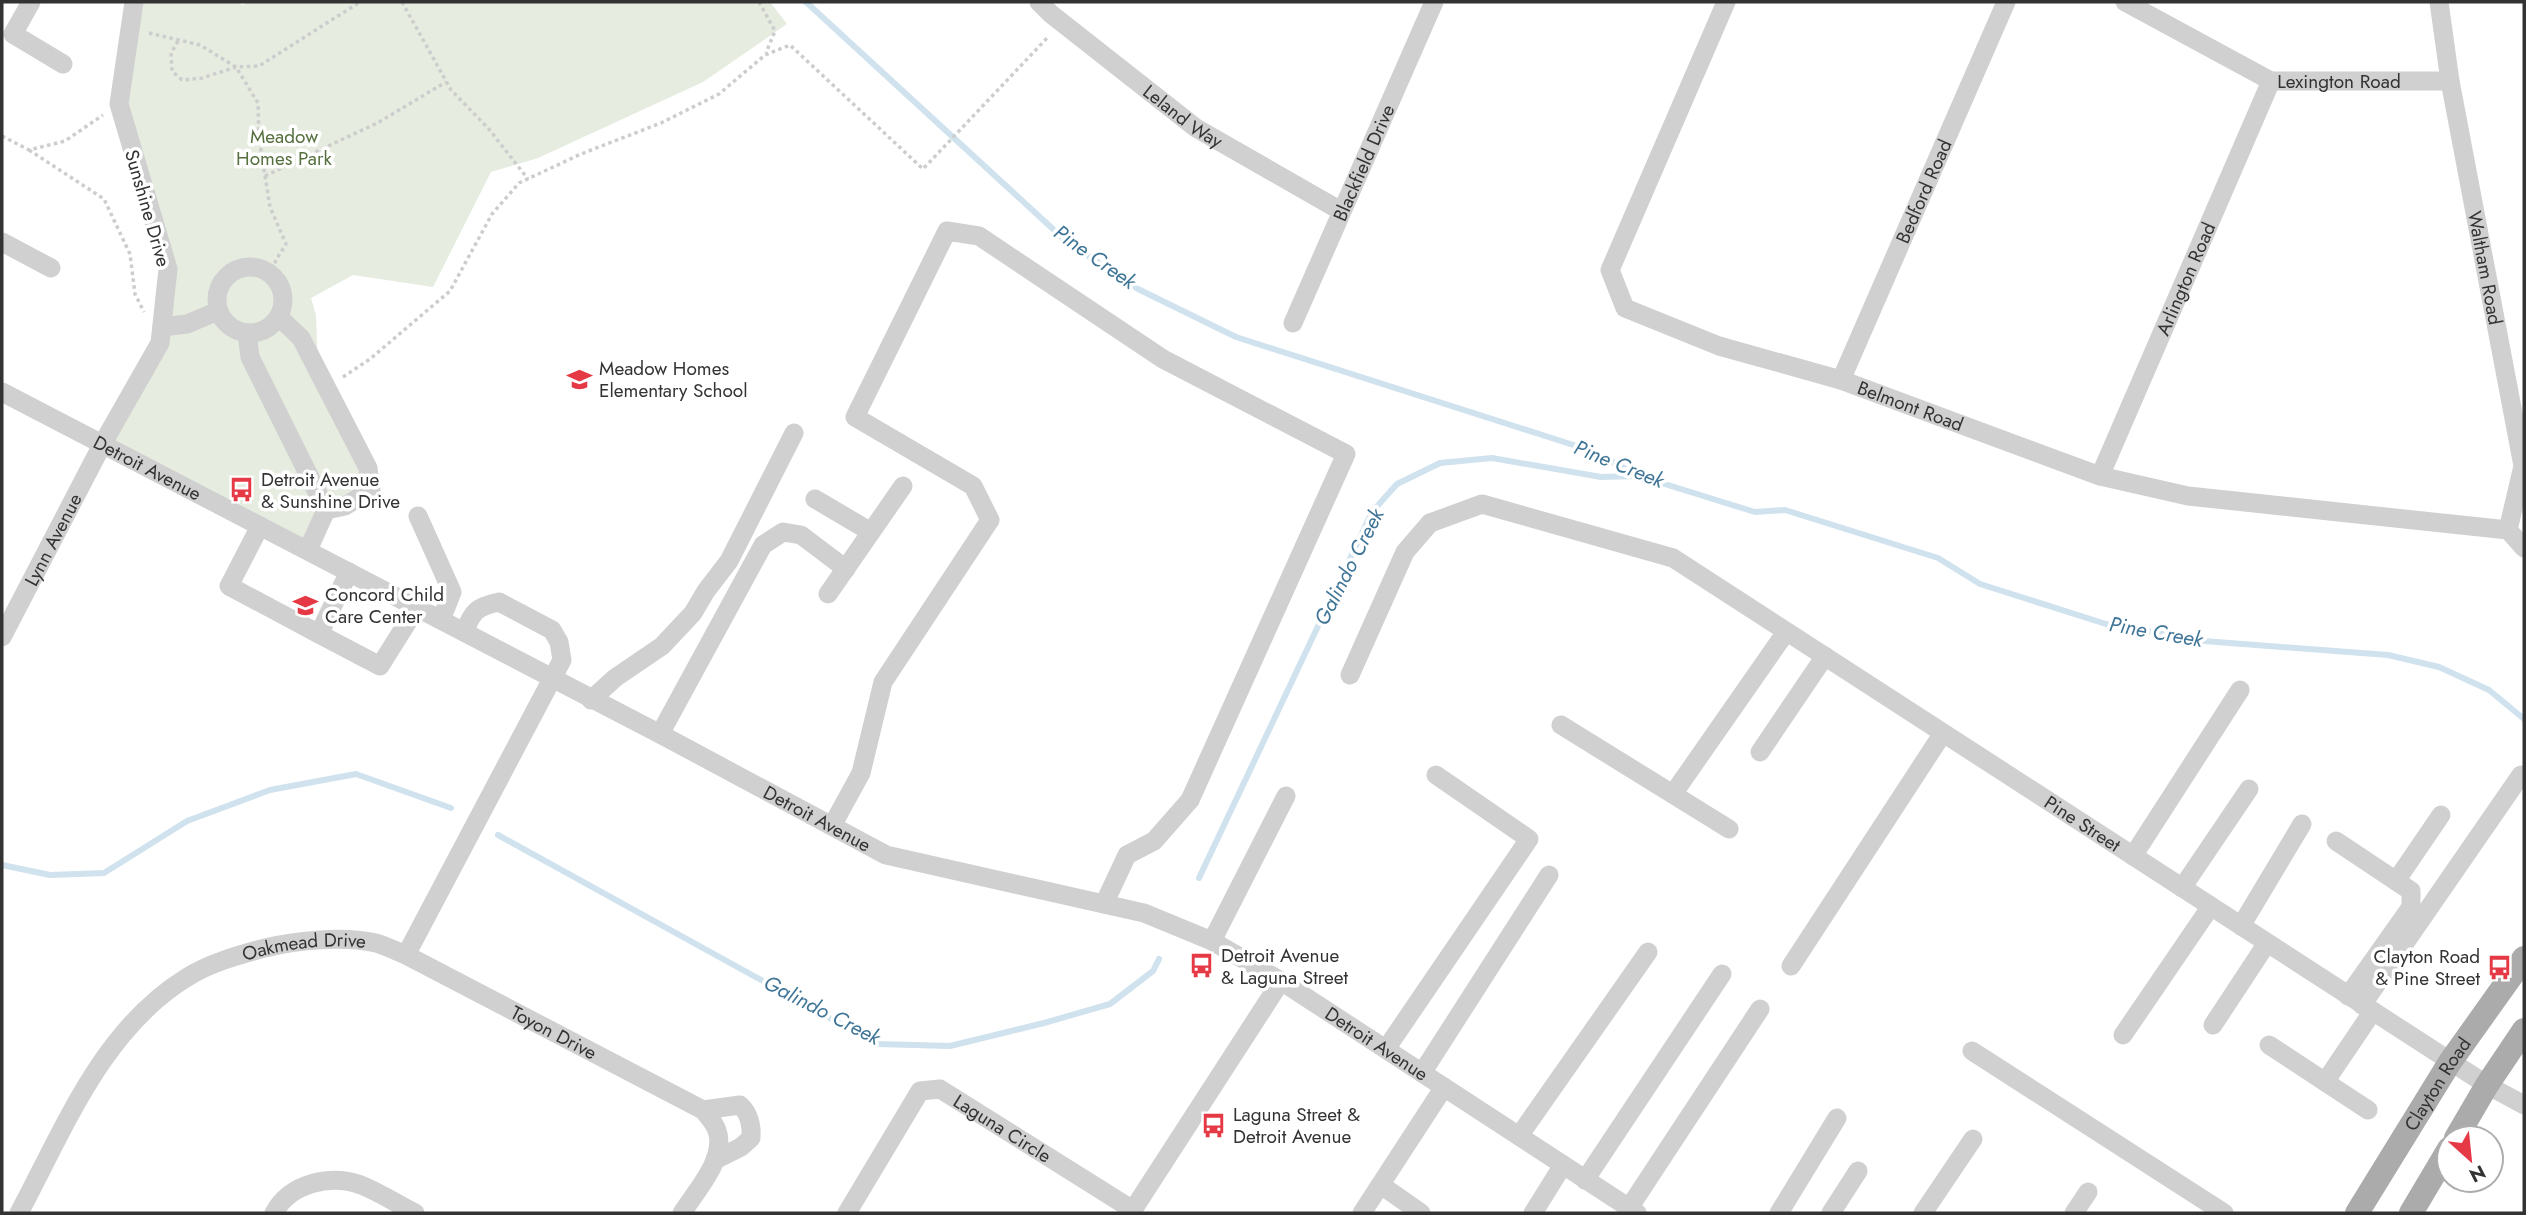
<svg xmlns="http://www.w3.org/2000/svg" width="2526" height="1215" font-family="Jost,sans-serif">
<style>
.green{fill:#e6ecdf}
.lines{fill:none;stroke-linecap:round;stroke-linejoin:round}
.stream{stroke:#cfe2ee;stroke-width:6}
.path{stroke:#cdcdcd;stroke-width:3.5;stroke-dasharray:3.5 3.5;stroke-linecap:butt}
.minor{stroke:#d0d0d0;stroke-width:19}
.major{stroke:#ababab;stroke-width:24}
.labels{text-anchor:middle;stroke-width:7;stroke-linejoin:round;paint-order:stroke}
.street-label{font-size:19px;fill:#333;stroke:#fff}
.park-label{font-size:19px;fill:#56703f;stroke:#fff}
.poi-label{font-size:19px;fill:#333;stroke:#fff;text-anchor:start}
.water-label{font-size:21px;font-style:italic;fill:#3f7597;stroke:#fff}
</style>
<rect width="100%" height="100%" fill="#fff"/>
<!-- green -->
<polygon class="green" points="134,2 234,2 244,5 246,2 770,2 787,24 703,82 538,158 491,172 433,287 353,275 311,298 316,315 318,370 371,490 327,511 308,550 103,443 160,343 168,270 119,104"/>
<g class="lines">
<!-- stream -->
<g class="stream">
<polyline points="806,2 1066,241 1138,289 1236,337 1592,451 1639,476 1755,512 1785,510 1938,558 1980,584 2106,624 2204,641 2388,655 2439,667 2489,690 2524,719"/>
<polyline points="498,835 877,1044 950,1046 1044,1023 1110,1004 1153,971 1159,959"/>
<polyline points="2,865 50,875 104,873 187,821 270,790 356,774 451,808"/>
<polyline points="1199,878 1372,512 1397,484 1440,463 1492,458 1601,477 1639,476"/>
</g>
<!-- path -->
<g class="path">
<polyline points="402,2 451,90 488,128 528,179"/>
<polyline points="759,2 775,31 766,53"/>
<polyline points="149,33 200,45 236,67 258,103 259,138 270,207 286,244 276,260 271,274"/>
<polyline points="178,41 171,53 172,71 182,80 202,78 236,67 259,66 360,2"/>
<polyline points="2,136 29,150 65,141 103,115"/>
<polyline points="29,150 104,199 130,254 135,294 144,312"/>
<polyline points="265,176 379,122 446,82"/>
<polyline points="343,377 370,359 450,291 492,214 519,183 581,154 661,123 719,94 765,55 790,45 923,169 1048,37"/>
</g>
<!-- minor -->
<g class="minor">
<polyline points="31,2 13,34 63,64"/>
<path id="s1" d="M1039,2L1051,14L1196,128L1341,211"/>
<path id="s2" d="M1726,2L1610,270L1625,308L1719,346L1841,380L2100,476L2188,496L2508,530L2524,548"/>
<path id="s3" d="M2125,2L2271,81H2450"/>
<path id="s4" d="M2439,2L2450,81L2523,466L2508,530"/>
<polyline points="2,242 51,268"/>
<circle cx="250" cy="300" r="33"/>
<polyline points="279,317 301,338 368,468 371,490 345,506 326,510"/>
<path id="s5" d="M1293,323L1434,2"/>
<polyline points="162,327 187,324 218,311"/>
<polyline points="247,333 250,357 326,510"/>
<path id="s6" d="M1841,380L2006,2"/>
<path id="s7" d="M2,392L660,734L886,855L1144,913L1212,941L1281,981L1637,1213"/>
<path id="s8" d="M2100,476L2271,81"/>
<polyline points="815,499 871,532"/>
<polyline points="418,516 452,592 441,620"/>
<polyline points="260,526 229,586 319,634 349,572"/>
<polyline points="308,550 326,510"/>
<polyline points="828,594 903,486"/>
<polyline points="319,634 380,666 417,607"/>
<path id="s9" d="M2,637L103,443L160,343L168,269L119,104L134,2"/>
<path id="s10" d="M1350,675L1405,552L1430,523L1482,504L1673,558L2487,1085L2524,1105"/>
<polyline points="591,700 615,678 662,646 693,613 706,591 729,561 794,433"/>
<polyline points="1561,725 1729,829"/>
<polyline points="660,734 763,545 783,532 801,535 846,569"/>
<polyline points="1760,752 1825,656"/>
<polyline points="1673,794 1786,632"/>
<polyline points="832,826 861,773 883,682 990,520 973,486 855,417 947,231 979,236 1163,359 1346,454 1190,800 1154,841 1127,855 1104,904"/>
<polyline points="2336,841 2411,891 2411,907 2348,996"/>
<polyline points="2133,856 2240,690"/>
<polyline points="2396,881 2441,815"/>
<polyline points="2182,888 2249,789"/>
<polyline points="2241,926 2302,824"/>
<polyline points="1212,941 1286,796"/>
<path d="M406,955L562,660L559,642L552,630L499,602C476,607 473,611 464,632"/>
<polyline points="1791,966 1943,733"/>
<polyline points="2362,1005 2521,775"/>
<polyline points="2213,1025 2267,943"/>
<polyline points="2123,1035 2211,906"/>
<polyline points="2269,1045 2368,1110"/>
<polyline points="1386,1049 1529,839 1436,775"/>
<polyline points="1972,1051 2224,1213"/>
<polyline points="1422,1073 1549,875"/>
<polyline points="2325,1082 2373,1011"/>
<path d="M703,1110L740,1105C749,1113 752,1126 751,1138L741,1147L715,1160"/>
<polyline points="1519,1136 1648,952"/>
<polyline points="1585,1180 1722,974"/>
<polyline points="1381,1185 1421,1213"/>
<polyline points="1629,1208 1760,1009"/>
<path id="s11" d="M19,1213C64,1129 102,1030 186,978C209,963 239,955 265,948C298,940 343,936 376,943C386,946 396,951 406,955L703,1110C709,1117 716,1124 718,1134C724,1161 696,1191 682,1213"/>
<path d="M274,1213C290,1183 330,1174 361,1185C379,1192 397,1204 415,1213"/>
<path id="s12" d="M847,1213L920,1091L940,1089L1133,1210"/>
<polyline points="1131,1213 1281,981"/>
<polyline points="1362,1213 1444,1087"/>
<polyline points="1533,1213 1563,1165"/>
<polyline points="1779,1213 1837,1118"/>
<polyline points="1831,1213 1858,1171"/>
<polyline points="1923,1213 1973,1139"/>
<polyline points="2074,1213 2088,1192"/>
</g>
<!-- major -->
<g class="major">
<polyline points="2456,1138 2487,1085 2524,1030"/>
<path id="s13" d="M2357,1213L2450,1062L2524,958"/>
<polyline points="2411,1213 2449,1149"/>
</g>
</g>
<!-- icons -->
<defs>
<symbol id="school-bare" viewBox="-9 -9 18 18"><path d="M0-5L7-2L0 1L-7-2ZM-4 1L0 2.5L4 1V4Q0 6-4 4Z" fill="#e63946" stroke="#fff" stroke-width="2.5" paint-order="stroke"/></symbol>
<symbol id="bus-bare" viewBox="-9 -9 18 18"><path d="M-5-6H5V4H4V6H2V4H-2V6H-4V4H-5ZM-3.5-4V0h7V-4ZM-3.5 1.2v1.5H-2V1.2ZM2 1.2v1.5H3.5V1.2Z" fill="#e63946" stroke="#fff" stroke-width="2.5" paint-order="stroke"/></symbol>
</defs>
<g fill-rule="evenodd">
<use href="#school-bare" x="562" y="362" width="35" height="35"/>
<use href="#bus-bare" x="224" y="472" width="35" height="35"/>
<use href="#school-bare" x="288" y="588" width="35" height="35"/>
<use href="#bus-bare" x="1184" y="948" width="35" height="35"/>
<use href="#bus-bare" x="2482" y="950" width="35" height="35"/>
<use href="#bus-bare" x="1196" y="1108" width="35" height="35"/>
</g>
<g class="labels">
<!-- street labels -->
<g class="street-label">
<text dy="7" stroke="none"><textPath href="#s3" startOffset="234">Lexington Road</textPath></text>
<text dy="7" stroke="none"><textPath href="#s1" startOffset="184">Leland Way</textPath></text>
<text dy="7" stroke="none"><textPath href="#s5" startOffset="175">Blackfield Drive</textPath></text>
<text dy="7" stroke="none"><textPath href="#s6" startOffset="206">Bedford Road</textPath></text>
<text transform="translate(148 208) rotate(74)" y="7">Sunshine Drive</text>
<text dy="7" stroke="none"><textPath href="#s4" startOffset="270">Waltham Road</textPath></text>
<text dy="7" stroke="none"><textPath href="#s8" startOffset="215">Arlington Road</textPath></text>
<text dy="7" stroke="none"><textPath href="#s2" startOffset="635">Belmont Road</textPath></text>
<text dy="7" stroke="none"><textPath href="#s7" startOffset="164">Detroit Avenue</textPath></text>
<text dy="7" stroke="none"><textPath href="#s9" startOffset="110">Lynn Avenue</textPath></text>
<text dy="7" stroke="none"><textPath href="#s7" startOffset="920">Detroit Avenue</textPath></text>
<text dy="7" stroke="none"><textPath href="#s10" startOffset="915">Pine Street</textPath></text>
<text dy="7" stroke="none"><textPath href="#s11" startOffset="416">Oakmead Drive</textPath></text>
<text dy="7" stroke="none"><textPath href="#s11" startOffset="688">Toyon Drive</textPath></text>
<text dy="7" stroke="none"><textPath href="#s7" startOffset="1530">Detroit Avenue</textPath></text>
<text dy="7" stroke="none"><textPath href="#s13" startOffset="152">Clayton Road</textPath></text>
<text dy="7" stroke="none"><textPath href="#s12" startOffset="236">Laguna Circle</textPath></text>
</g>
<!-- park labels -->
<g class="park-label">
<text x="284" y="143">Meadow<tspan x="284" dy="22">Homes Park</tspan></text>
</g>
<!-- poi labels -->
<g class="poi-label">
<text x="599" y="375">Meadow Homes<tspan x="599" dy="22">Elementary School</tspan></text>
<text x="261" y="486">Detroit Avenue<tspan x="261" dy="22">&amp; Sunshine Drive</tspan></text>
<text x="325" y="601">Concord Child<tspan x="325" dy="22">Care Center</tspan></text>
<text x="1221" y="962">Detroit Avenue<tspan x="1221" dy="22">&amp; Laguna Street</tspan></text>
<text x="2480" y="963" text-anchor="end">Clayton Road<tspan x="2480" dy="22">&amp; Pine Street</tspan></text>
<text x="1233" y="1121">Laguna Street &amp;<tspan x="1233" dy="22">Detroit Avenue</tspan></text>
</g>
<!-- water labels -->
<g class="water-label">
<text transform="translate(1095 257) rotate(35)" y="7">Pine Creek</text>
<text transform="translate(1619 464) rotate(22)" y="7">Pine Creek</text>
<text transform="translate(1349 567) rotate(-63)" y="7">Galindo Creek</text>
<text transform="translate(2156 632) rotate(10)" y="7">Pine Creek</text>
<text transform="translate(822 1010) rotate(27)" y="7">Galindo Creek</text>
</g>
</g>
<!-- border -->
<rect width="2526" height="1215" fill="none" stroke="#333333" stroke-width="7"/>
<!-- north arrow -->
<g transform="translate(2470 1159) rotate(153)"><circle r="33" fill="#ffffff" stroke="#adadad" stroke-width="2"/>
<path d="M0-5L12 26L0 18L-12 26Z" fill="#e63946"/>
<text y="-10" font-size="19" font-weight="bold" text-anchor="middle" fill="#333333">N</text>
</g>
</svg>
